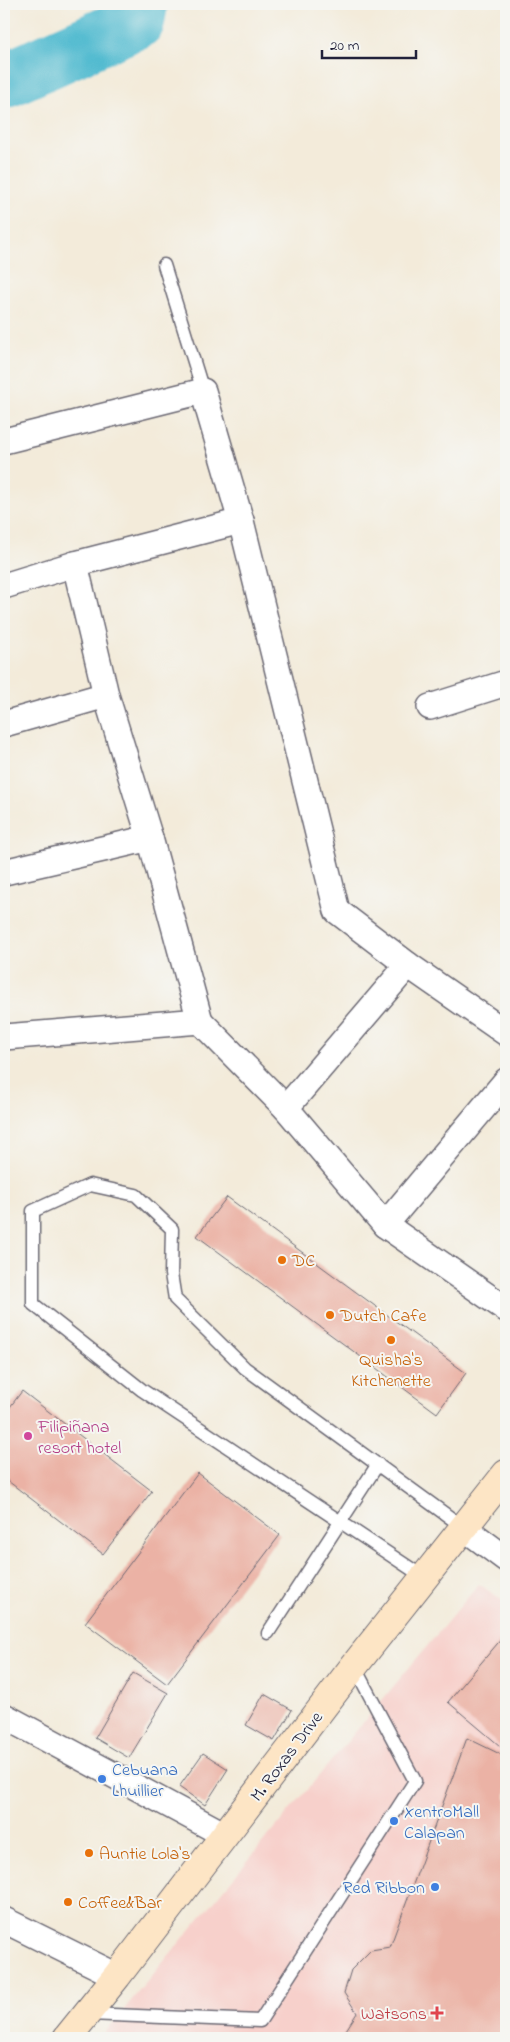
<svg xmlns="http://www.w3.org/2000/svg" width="510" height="2042" font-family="'Indie Flower',sans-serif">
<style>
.built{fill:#f7d0cb}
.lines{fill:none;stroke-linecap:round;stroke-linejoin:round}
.river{stroke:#53bbd0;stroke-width:56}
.building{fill:#ebb2a5}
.lane-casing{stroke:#6b6873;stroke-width:15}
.street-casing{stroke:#6b6873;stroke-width:28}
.secondary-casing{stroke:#6b6873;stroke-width:30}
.lane{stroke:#fff;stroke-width:12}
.street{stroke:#fff;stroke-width:25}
.secondary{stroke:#fde5c5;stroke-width:28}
.food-dot{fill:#e8710a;stroke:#f6f6f2;stroke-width:2}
.hotel-dot{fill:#d1479c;stroke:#f6f6f2;stroke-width:2}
.shop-dot{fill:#3f7fe0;stroke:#f6f6f2;stroke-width:2}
.health-dot{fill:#e0444e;stroke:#f6f6f2;stroke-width:2}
.labels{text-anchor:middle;stroke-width:4;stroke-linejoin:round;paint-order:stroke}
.food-label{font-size:18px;fill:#c56008;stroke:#f6f6f2;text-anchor:start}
.hotel-label{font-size:18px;fill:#b23c85;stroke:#f6f6f2;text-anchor:start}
.street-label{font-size:18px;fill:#22223b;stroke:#f6f6f2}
.shop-label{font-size:18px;fill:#366cbe;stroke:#f6f6f2;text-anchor:start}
.health-label{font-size:18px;fill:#be3a42;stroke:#f6f6f2;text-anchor:end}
</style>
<rect width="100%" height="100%" fill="#f6f6f2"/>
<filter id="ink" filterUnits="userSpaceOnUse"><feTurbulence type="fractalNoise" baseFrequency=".02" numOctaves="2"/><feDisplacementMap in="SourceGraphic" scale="10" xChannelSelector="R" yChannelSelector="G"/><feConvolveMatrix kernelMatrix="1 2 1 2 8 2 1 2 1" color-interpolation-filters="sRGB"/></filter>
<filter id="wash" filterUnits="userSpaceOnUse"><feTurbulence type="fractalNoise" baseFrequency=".0096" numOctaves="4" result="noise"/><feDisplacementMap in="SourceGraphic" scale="20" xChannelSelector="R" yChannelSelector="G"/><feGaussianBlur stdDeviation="1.12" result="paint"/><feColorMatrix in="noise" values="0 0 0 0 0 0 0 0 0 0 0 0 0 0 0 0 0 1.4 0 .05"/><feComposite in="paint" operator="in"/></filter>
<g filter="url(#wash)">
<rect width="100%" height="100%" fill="#f3ebda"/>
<!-- built -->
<polygon class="built" points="479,1584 506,1603 506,2038 100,2038"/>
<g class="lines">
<!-- river -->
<polyline class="river" points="4,81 137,21 140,4"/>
</g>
<g id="blocks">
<!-- building -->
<g class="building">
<polygon points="227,1197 466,1373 437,1413 197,1236"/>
<polygon points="22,1391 152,1491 103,1554 4,1478 4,1415"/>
<polygon points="198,1473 280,1535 167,1684 85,1623"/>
<polygon points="503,1637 506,1640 506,1751 448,1702"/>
<polygon points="133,1673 168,1693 129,1758 95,1738"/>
<polygon points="264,1694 292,1710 274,1741 246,1725"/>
<polygon points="467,1738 506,1757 506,2038 341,2038 357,2013 344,1993 351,1970 371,1950 390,1947"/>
<polygon points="203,1753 228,1769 205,1805 179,1787"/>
</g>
</g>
</g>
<g filter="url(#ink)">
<use href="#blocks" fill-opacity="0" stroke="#6b6873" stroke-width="1"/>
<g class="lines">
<defs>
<g id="lane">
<polyline points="164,265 203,391"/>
<polyline points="425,1578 142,1390 33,1304 33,1211 90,1185 136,1195 172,1229 171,1274 175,1299 245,1368 463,1527"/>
<polyline points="268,1633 378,1464"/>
<polyline points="88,2014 260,2021 415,1781 354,1666"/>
</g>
<g id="street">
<polyline points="4,441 203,391 241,521 337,911 408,965"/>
<polyline points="4,586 75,564 241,521"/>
<polyline points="106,695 150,838 200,1021"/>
<polyline points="430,707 506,683"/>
<polyline points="4,724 106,695 75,564"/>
<polyline points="4,872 150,838"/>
<polyline points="4,1037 200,1021 286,1108"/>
<polyline points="506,1081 385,1225 506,1309"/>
<polyline points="385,1225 286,1108 408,965 506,1033"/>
<polyline points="463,1527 506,1559"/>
<polyline points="4,1716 225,1835"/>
<polyline points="4,1920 117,1976"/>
</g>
<polyline id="secondary" points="67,2038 117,1976 354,1666 506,1474"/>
</defs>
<!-- lane casing -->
<use href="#lane" class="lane-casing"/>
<!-- street casing -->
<use href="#street" class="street-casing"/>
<!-- secondary casing -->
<use href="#secondary" class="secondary-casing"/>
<!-- lane -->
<use href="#lane" class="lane"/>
<!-- street -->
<use href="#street" class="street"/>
<!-- secondary -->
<use href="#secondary" class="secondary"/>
</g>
</g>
<!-- markers -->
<g class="food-dot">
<circle cx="282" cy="1260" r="5"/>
<circle cx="330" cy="1315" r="5"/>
<circle cx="391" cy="1340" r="5"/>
<circle cx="89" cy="1853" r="5"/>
<circle cx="68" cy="1902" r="5"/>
</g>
<circle class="hotel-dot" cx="28" cy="1436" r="5"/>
<g class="shop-dot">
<circle cx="102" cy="1779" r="5"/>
<circle cx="394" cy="1821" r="5"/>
<circle cx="435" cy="1887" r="5"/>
</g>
<path class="health-dot" d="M434.5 2005.5h5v5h5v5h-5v5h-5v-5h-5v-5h5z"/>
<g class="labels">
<!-- food labels -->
<g class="food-label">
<text x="292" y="1266">DC</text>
<text x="340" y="1321">Dutch Cafe</text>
<text x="391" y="1365" text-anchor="middle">Quisha's<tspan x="391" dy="21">Kitchenette</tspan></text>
<text x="99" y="1859">Auntie Lola's</text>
<text x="78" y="1908">Coffee&amp;Bar</text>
</g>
<!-- hotel labels -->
<g class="hotel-label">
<text x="38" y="1432">Filipiñana<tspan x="38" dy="21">resort hotel</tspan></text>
</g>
<!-- street labels -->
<g class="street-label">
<text transform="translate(286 1756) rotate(-53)" y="6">M. Roxas Drive</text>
</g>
<!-- shop labels -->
<g class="shop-label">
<text x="112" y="1775">Cebuana<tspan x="112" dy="21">Lhuillier</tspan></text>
<text x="404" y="1817">XentroMall<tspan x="404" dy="21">Calapan</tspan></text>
<text x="425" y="1893" text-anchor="end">Red Ribbon</text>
</g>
<!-- health labels -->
<g class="health-label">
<text x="427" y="2019">Watsons</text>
</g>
</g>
<!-- margin -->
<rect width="510" height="2042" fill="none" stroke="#f6f6f2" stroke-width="20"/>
<!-- scale -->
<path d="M322 50v8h94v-8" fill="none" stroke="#22223b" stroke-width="2.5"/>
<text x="330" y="50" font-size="15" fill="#22223b" stroke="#f6f6f2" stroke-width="4" paint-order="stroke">20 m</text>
</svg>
